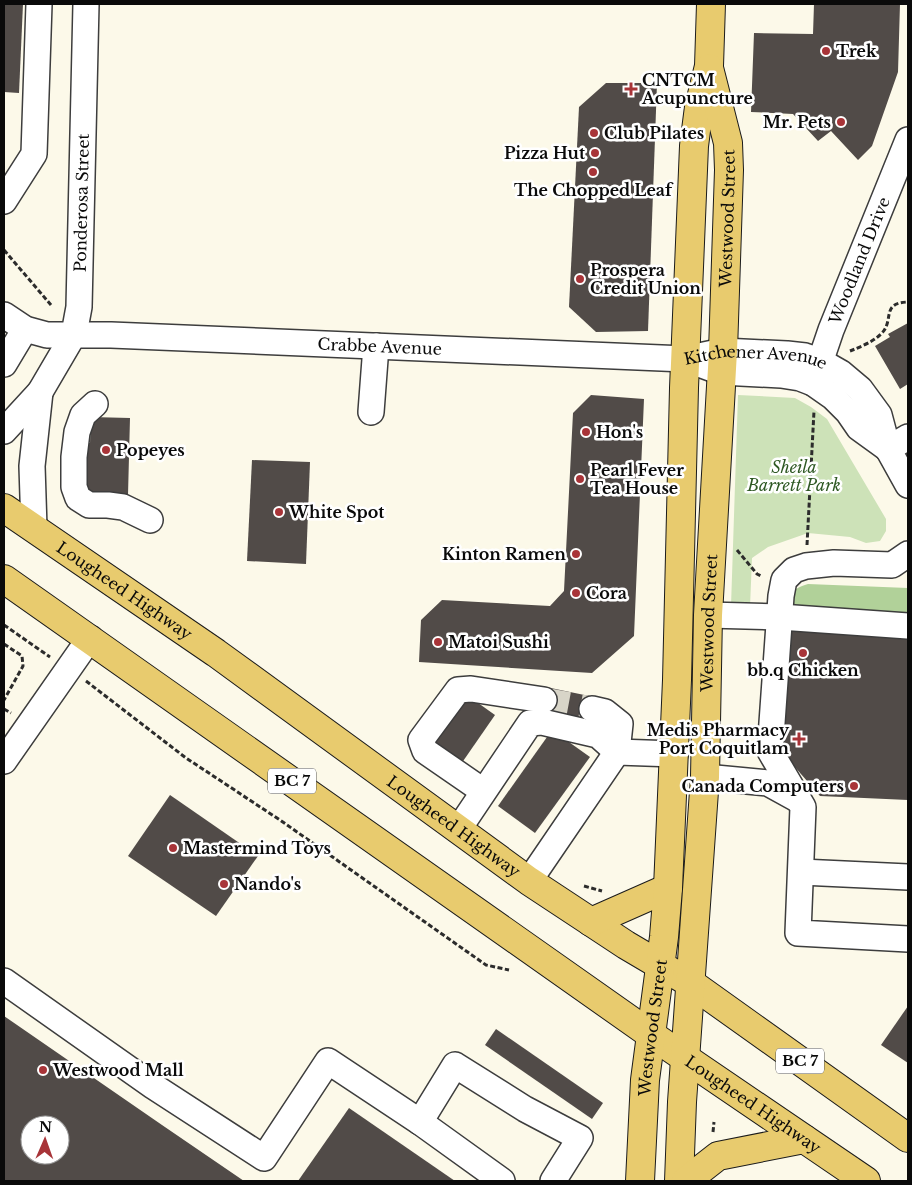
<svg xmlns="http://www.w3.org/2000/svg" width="912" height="1185" font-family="'Libre Baskerville',serif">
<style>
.green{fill:#cde2b8}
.forest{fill:#b1d199}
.building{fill:#514b48;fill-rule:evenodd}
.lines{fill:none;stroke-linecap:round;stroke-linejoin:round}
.minor-tunnel{stroke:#d8d5c8;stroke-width:25;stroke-dasharray:25 12;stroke-linecap:butt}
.minor-casing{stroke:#3d3d3d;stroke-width:28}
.major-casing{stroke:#1b1b1b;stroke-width:30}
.path{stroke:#2c2c2c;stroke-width:3;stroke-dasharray:5 2.5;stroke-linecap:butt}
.minor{stroke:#fff;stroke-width:25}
.major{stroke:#e8cb6e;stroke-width:28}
.poi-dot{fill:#a83438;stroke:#fff;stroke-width:2}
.labels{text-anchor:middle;stroke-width:5;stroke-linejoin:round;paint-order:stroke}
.shield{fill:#fff;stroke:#545454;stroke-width:1}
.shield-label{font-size:15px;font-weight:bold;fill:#0a0a0a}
.poi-label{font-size:16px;font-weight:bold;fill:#0a0a0a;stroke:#fff;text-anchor:start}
.street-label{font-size:16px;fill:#0a0a0a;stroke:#fff}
.park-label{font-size:16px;font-style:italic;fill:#2e5823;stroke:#fff}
</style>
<rect width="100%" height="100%" fill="#fcf9e9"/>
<!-- green -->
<polygon class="green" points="738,395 795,398 811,407 827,419 886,519 886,531 880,541 866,543 850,537 808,533 768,547 752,558 750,607 731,606"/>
<!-- forest -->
<path class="forest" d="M808,584L908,588V617L790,611C792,594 790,589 808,584Z"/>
<!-- building -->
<g class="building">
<polygon points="4,4 23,4 19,93 4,92"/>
<polygon points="814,4 900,4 898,72 872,146 858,160 831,131 818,141 793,114 751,112 754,33 813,34"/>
<polygon points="606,83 657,83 648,331 596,332 569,307 579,107"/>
<polygon points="908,323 908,384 900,389 875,346 890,337 888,334"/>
<polygon points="591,395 644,399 634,636 592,673 419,662 421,620 442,600 550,606 564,591 573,413"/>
<polygon points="91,417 130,418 128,495 86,493 83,443 90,443"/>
<polygon points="252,460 310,462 306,564 247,561"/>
<polygon points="781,629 908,636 908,800 820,796 775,744"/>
<polygon points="546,687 594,697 589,727 541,717"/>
<polygon points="464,693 495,715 459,767 428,745"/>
<polygon points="552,730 590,757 535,833 498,806"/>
<polygon points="170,795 258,856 216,916 128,856"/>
<polygon points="908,1006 908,1063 881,1045"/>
<path d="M4,1016L162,1125L244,1181H4ZM30,1125H60V1155H30Z"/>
<polygon points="496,1029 603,1103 592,1119 485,1045"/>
<polygon points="349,1108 455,1181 298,1181"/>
</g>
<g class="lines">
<!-- minor-tunnel -->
<polyline class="minor-tunnel" points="544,700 592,709"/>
<defs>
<g id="minor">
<polyline points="4,201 34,154 39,4"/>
<path id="s1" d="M4,315L25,329L47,335H111L685,359L723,351L787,354L805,356L820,361L841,373L860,389L879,415L888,449L908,485"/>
<polyline points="4,364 25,329"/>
<polyline points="702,365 721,372 781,375 800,378 813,383 833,397 848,412 859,428 888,449"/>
<path id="s2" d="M813,383L831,330L908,140"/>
<polyline points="95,404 83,415 77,432 74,457 74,487 78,498 89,505 108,505 123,507 150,520"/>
<polyline points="371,412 376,346"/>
<path id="s3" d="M4,431L40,392L74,334L79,307L86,4"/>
<polyline points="888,449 908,437"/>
<polyline points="34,528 32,466 40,392"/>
<polyline points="908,554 892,565 834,563 806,566 794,570 784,580 781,596 770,751 803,807 798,933 908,939"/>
<polyline points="708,615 780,617 908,626"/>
<polyline points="4,761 90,638"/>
<polyline points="705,777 768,783 797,799"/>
<polyline points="483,791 425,751 421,740 458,690 471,689 544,700"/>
<polyline points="458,830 530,723 542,722 598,735 617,752 675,754"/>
<polyline points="801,872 908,877"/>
<polyline points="529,881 617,752 620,724 605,712 592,709"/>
<polyline points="4,981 153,1086 264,1158 328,1061 420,1122 502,1181"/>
<polyline points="420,1122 455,1065 525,1109 580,1138 553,1181"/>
</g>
<g id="major">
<path id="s4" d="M4,508L216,653L529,881L626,945L692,984L908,1138"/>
<path id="s5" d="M4,579L650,1034L866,1181"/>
<polyline points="591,922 668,888"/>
<path id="s6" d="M640,1181L645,1080L664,937L668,888L677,680L684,388L694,146L699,107L709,66L711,4"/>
<path id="s7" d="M679,1181L682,1102L705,777L708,615L723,351L729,170L728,143L709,68"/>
<polyline points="686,1181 718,1156 804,1139"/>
</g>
</defs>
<!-- minor casing -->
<use href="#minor" class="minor-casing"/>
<!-- major casing -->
<use href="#major" class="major-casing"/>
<!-- path -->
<g class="path">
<polyline points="4,250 51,305"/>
<path d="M850,351C860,347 873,342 881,334C895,321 880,303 908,302"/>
<polyline points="807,545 814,411"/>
<polyline points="737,550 757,574 761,576"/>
<polyline points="4,625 50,657"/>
<polyline points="4,644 22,656 23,666 4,700"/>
<polyline points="86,681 186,758 280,820 486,965 509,970"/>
<polyline points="4,709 11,713"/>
<polyline points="584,886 602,891"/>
<polyline points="713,1132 714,1122"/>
</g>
<!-- minor -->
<use href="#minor" class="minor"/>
<!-- major -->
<use href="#major" class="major"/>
</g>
<!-- markers -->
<g class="poi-dot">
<circle cx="826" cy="51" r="5"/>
<path d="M628.5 81.5h5v5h5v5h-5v5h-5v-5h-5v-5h5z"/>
<circle cx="841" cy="122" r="5"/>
<circle cx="594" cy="133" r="5"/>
<circle cx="595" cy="153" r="5"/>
<circle cx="593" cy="172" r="5"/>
<circle cx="580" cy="279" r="5"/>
<circle cx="586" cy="432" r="5"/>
<circle cx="106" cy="450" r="5"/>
<circle cx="580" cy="479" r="5"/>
<circle cx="279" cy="512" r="5"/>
<circle cx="576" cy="554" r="5"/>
<circle cx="576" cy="593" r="5"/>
<circle cx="438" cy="642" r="5"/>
<circle cx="803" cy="653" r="5"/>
<path d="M796.5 731.5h5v5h5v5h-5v5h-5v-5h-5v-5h5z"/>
<circle cx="854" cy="786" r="5"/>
<circle cx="173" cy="848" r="5"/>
<circle cx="224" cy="884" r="5"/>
<circle cx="43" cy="1070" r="5"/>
</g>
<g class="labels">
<!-- shield labels -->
<g class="shield">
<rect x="268" y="768.5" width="48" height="25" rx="4"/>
<rect x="776" y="1048.5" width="48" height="25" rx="4"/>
</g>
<g class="shield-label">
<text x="292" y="786">BC 7</text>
<text x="800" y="1066">BC 7</text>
</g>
<!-- poi labels -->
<g class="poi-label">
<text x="836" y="57">Trek</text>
<text x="642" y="86">CNTCM<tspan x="642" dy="18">Acupuncture</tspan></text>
<text x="831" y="128" text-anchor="end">Mr. Pets</text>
<text x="604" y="139">Club Pilates</text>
<text x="585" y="159" text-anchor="end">Pizza Hut</text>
<text x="593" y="196" text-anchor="middle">The Chopped Leaf</text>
<text x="590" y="276">Prospera<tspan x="590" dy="18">Credit Union</tspan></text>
<text x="596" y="438">Hon's</text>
<text x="116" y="456">Popeyes</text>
<text x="590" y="476">Pearl Fever<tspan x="590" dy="18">Tea House</tspan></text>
<text x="289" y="518">White Spot</text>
<text x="566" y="560" text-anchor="end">Kinton Ramen</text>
<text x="586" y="599">Cora</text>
<text x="448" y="648">Matoi Sushi</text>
<text x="803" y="676" text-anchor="middle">bb.q Chicken</text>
<text x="789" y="736" text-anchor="end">Medis Pharmacy<tspan x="789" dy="18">Port Coquitlam</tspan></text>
<text x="844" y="792" text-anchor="end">Canada Computers</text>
<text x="183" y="854">Mastermind Toys</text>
<text x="234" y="890">Nando's</text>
<text x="53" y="1076">Westwood Mall</text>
</g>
<!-- street labels -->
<g class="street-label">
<text dy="6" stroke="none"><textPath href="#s3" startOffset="252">Ponderosa Street</textPath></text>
<text dy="6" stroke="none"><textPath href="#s7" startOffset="964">Westwood Street</textPath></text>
<text dy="6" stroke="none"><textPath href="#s2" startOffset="131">Woodland Drive</textPath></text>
<text dy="6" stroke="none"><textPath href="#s1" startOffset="381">Crabbe Avenue</textPath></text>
<text dy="6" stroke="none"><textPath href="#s1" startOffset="758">Kitchener Avenue</textPath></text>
<text dy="6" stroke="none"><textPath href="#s4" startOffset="146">Lougheed Highway</textPath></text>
<text dy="6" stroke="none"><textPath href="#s7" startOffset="559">Westwood Street</textPath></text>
<text dy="6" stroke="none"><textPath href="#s4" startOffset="551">Lougheed Highway</textPath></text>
<text dy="6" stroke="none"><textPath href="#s6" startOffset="154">Westwood Street</textPath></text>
<text dy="6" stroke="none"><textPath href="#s5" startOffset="915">Lougheed Highway</textPath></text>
</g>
<!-- park labels -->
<g class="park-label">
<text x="794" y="473">Sheila<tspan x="794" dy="18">Barrett Park</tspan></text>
</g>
</g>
<!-- border -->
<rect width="912" height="1185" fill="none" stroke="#0a0a0a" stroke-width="10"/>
<!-- north arrow -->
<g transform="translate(45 1140) rotate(2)"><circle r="24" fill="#ffffff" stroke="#9d9d9d"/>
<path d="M0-4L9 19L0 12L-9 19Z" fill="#a83438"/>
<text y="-8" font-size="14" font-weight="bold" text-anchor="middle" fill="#0a0a0a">N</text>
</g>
</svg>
